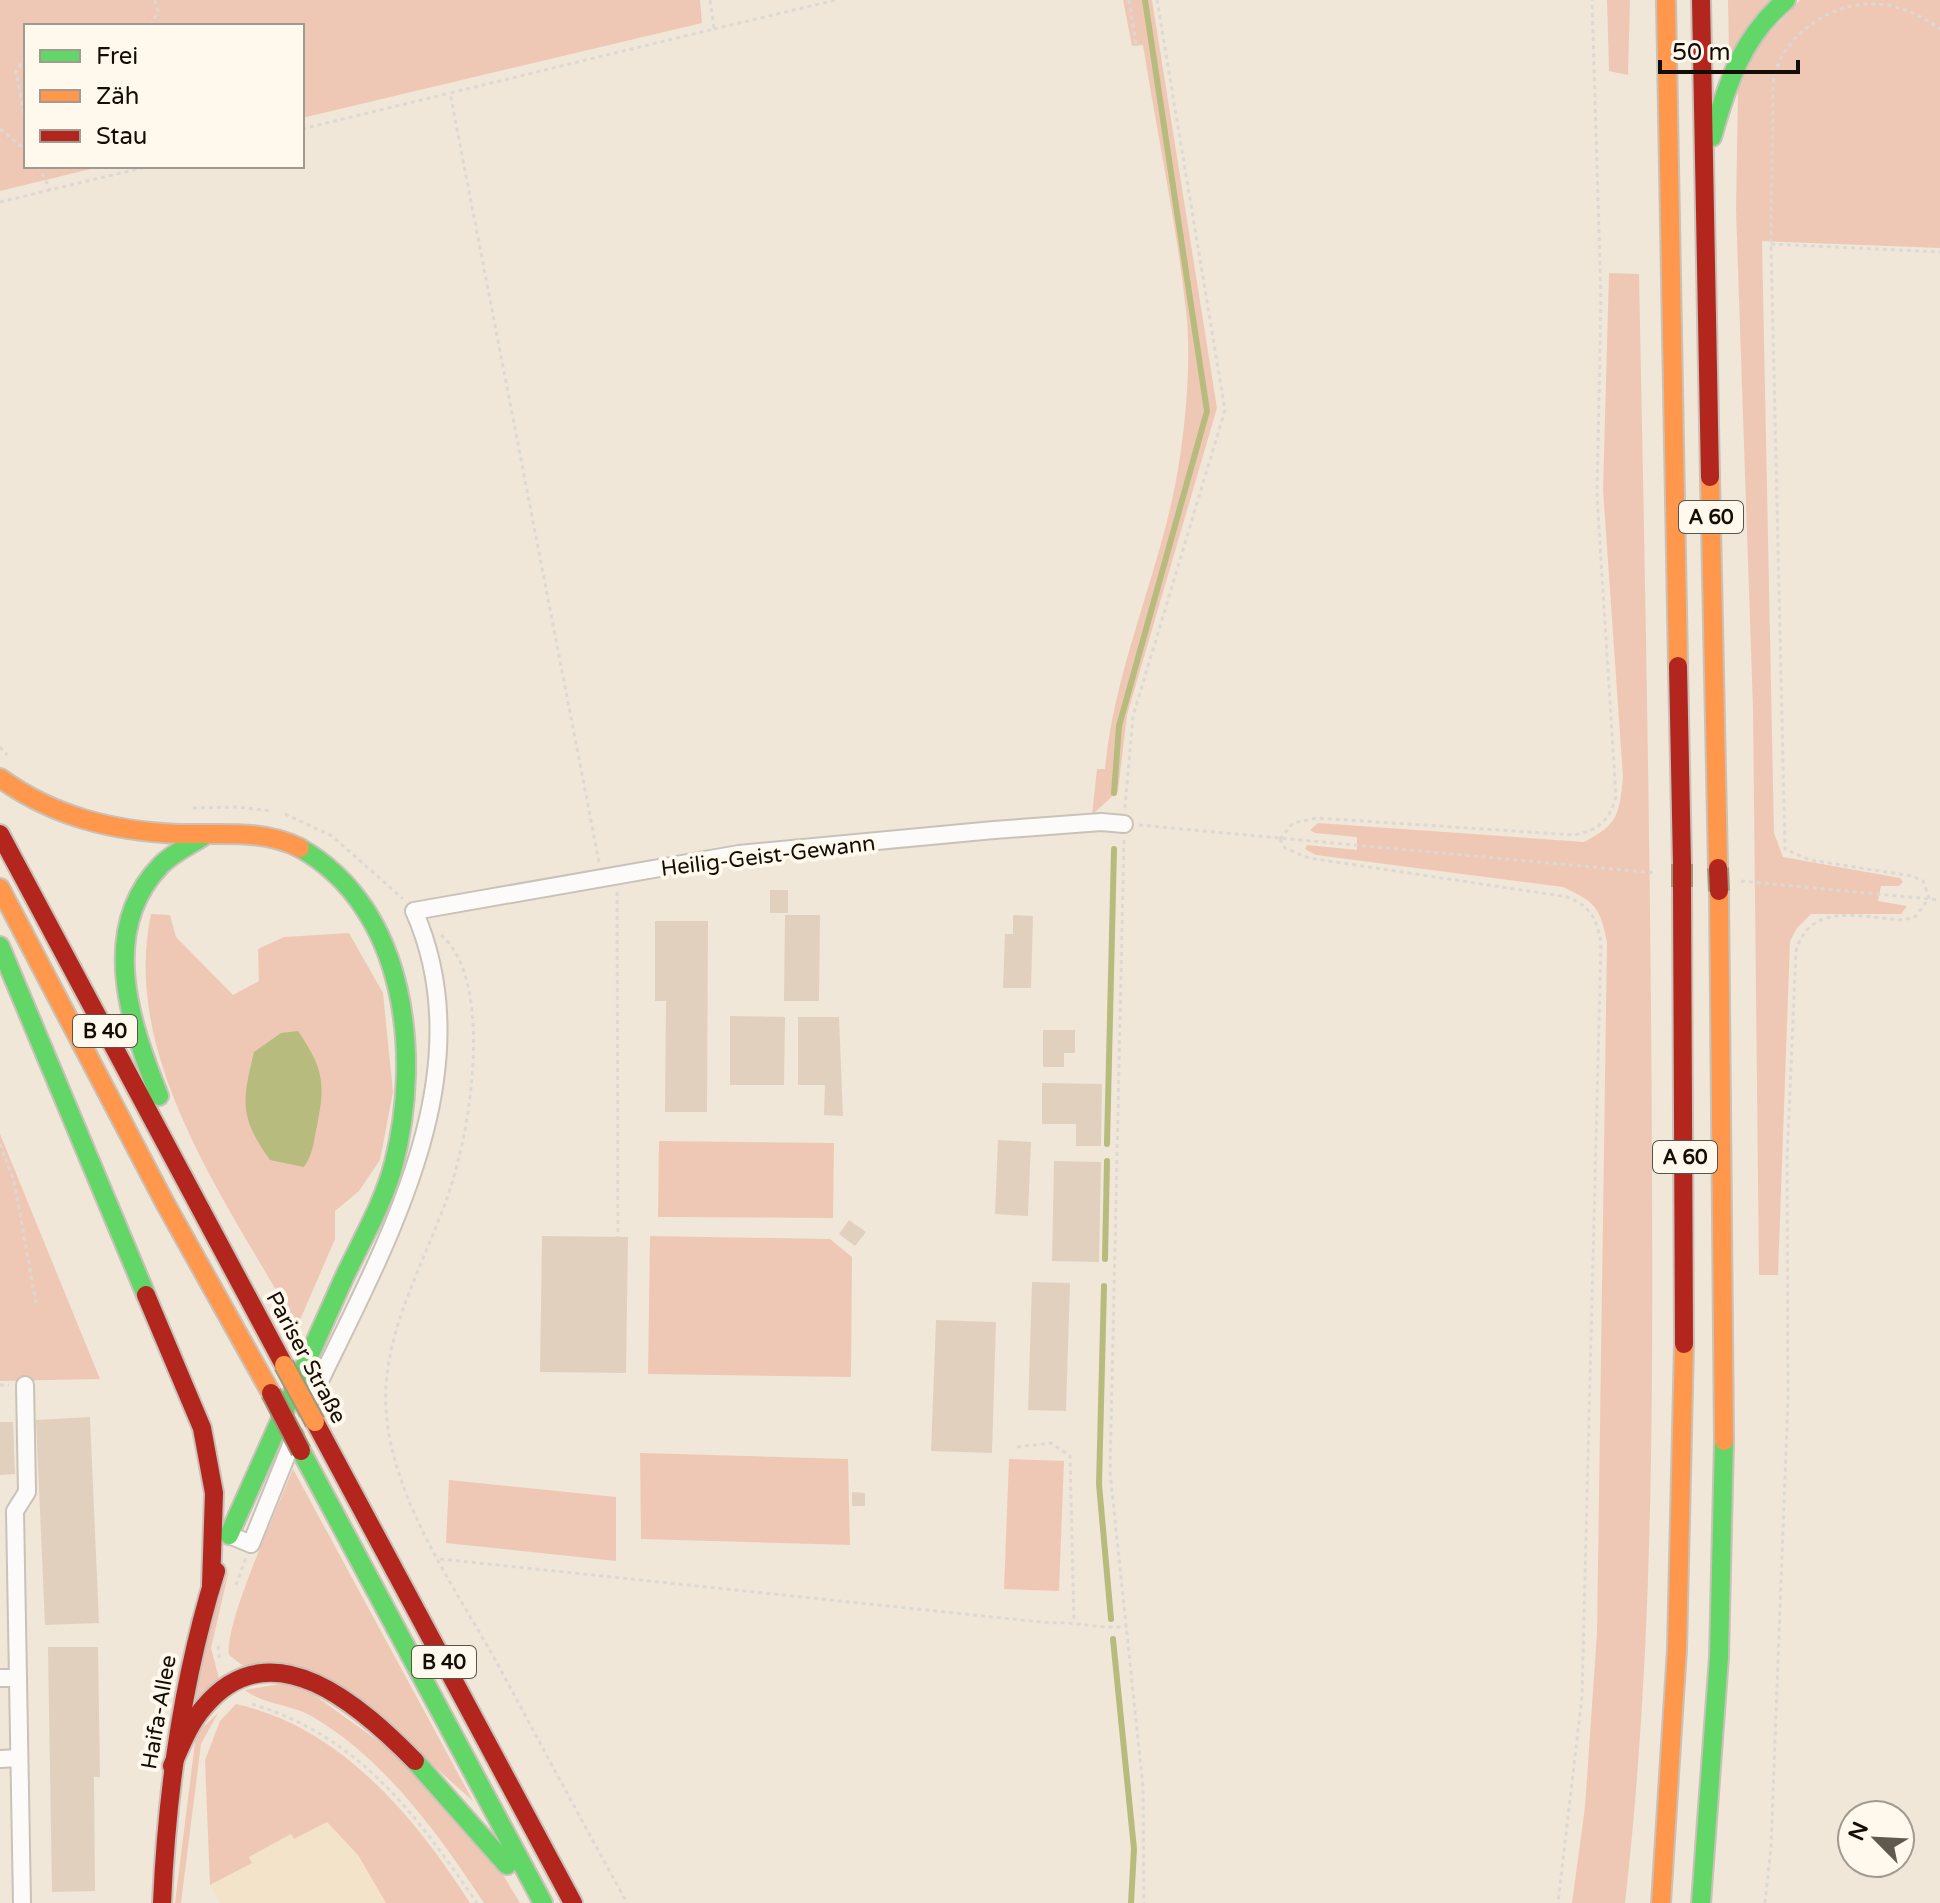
<svg xmlns="http://www.w3.org/2000/svg" width="1940" height="1903" font-family="'Varela Round',sans-serif">
<style>
.built{fill:#f3e3c9}
.green{fill:#efc8b5}
.water{fill:#b7bc7e}
.lines{fill:none;stroke-linecap:round;stroke-linejoin:round}
.stream{stroke:#b7bc7e;stroke-width:6}
.building{fill:#e2d0bf}
.street-casing{stroke:#c9c2b8;stroke-width:20}
.fast-casing{stroke:#c9c2b8;stroke-width:22}
.slow-casing{stroke:#c9c2b8;stroke-width:22}
.jam-casing{stroke:#c9c2b8;stroke-width:22}
.path{stroke:#dcd9d4;stroke-width:3;stroke-dasharray:4 4;stroke-linecap:butt}
.street{stroke:#fdfbf9;stroke-width:16}
.fast{stroke:#63d668;stroke-width:18}
.slow{stroke:#ff974d;stroke-width:18}
.jam{stroke:#b3261e;stroke-width:18}
.slow-bridge-casing{stroke:#a0987c;stroke-width:22;stroke-linecap:butt}
.jam-bridge-casing{stroke:#a0987c;stroke-width:22;stroke-linecap:butt}
.slow-bridge{stroke:#ff974d;stroke-width:18}
.jam-bridge{stroke:#b3261e;stroke-width:18}
.labels{text-anchor:middle;stroke-width:8;stroke-linejoin:round;paint-order:stroke}
.shield{fill:#fff8ed;stroke:#5a544b;stroke-width:2}
.shield-label{font-size:20px;font-weight:bold;fill:#130d05}
.street-label{font-size:22px;fill:#130d05;stroke:#fff8ed}
</style>
<rect width="100%" height="100%" fill="#f0e7d8"/>
<!-- built -->
<polygon class="built" points="327,1822 358,1855 386,1903 220,1903 210,1886 251,1863 249,1857 279,1841 291,1834 295,1839"/>
<!-- green -->
<g class="green">
<polygon points="0,0 700,0 702,23 302,118 302,26 26,26 26,166 103,166 0,191"/>
<path d="M1123,0H1152L1217,408L1127,715L1118,791L1092,815L1097,769H1105C1114,672 1156,581 1175,486C1185,436 1192,360 1186,310C1176,221 1157,133 1143,45L1132,46Z"/>
<polygon points="1607,0 1630,0 1628,75 1609,71"/>
<polygon points="1728,0 1774,0 1729,54"/>
<polygon points="1800,0 1940,0 1940,248 1762,241 1774,833 1783,857 1900,878 1903,882 1899,886 1881,886 1878,901 1907,906 1901,914 1811,914 1797,928 1790,941 1778,1275 1759,1275 1753,709 1736,210 1738,88 1748,56"/>
<path d="M1609,273L1639,274C1645,572 1651,869 1652,1167C1653,1413 1653,1658 1625,1903H1572L1585,1807L1597,1633L1607,942C1600,907 1595,902 1563,887L1316,855L1305,849L1307,845L1357,850V837L1315,833L1310,830L1318,823L1584,842C1619,824 1619,814 1623,777L1603,490Z"/>
<path d="M151,914L170,915L176,937L233,995L259,981L258,949L284,937L349,933L383,993L393,1092L380,1160L359,1191L335,1211V1239L297,1327C230,1205 120,1060 151,914Z"/>
<polygon points="0,1134 100,1379 0,1381"/>
<polygon points="659,1141 834,1143 833,1218 658,1217"/>
<polygon points="650,1236 830,1239 852,1257 851,1377 648,1374"/>
<polygon points="640,1453 848,1459 850,1545 641,1539"/>
<polygon points="1009,1459 1064,1461 1059,1591 1004,1589"/>
<path d="M293,1469L473,1801L363,1703L242,1665L229,1655C224,1623 279,1505 293,1469Z"/>
<polygon points="449,1480 616,1497 616,1561 446,1543"/>
<polygon points="230,1566 211,1648 220,1682 194,1704 209,1629"/>
<path d="M295,1681L396,1754L497,1865L520,1903H484C439,1835 385,1759 313,1717C292,1704 264,1705 245,1690Z"/>
<path d="M236,1704C341,1727 415,1817 470,1903H386L358,1855L327,1822L294,1839L291,1834L249,1857L252,1863L210,1885L205,1760L220,1721Z"/>
<polygon points="218,1713 201,1744 181,1903 175,1903 195,1742 199,1731"/>
</g>
<!-- water -->
<path class="water" d="M298,1031C323,1068 326,1082 317,1126C313,1143 314,1152 304,1167L270,1160C239,1117 242,1101 254,1052L281,1033Z"/>
<g class="lines">
<!-- stream -->
<g class="stream">
<polyline points="1114,793 1119,726 1207,411 1145,0"/>
<polyline points="1107,1144 1114,849"/>
<polyline points="1105,1259 1107,1161"/>
<polyline points="1104,1286 1099,1484 1111,1619"/>
<polyline points="1113,1639 1134,1849 1131,1903"/>
</g>
</g>
<!-- building -->
<g class="building">
<rect x="770" y="890" width="18" height="23"/>
<polygon points="785,915 820,915 819,1001 784,1001"/>
<polygon points="1013,915 1033,916 1031,988 1003,988 1005,934 1013,934"/>
<polygon points="655,921 708,921 707,1112 665,1112 666,1001 655,1001"/>
<polygon points="730,1016 785,1017 784,1085 730,1085"/>
<polygon points="798,1017 839,1017 843,1116 824,1115 825,1085 798,1085"/>
<polygon points="1043,1030 1075,1030 1075,1053 1064,1053 1064,1067 1043,1067"/>
<polygon points="1042,1083 1102,1084 1101,1146 1076,1146 1076,1124 1042,1124"/>
<polygon points="998,1140 1031,1142 1028,1216 995,1214"/>
<polygon points="1054,1161 1101,1162 1099,1262 1052,1261"/>
<polygon points="849,1220 866,1232 855,1246 839,1234"/>
<polygon points="542,1236 628,1237 626,1373 540,1372"/>
<polygon points="1032,1282 1070,1283 1066,1411 1028,1410"/>
<polygon points="936,1320 996,1322 992,1453 931,1451"/>
<polygon points="90,1417 99,1623 45,1625 36,1420"/>
<polygon points="0,1422 13,1422 15,1474 0,1475"/>
<polygon points="852,1492 865,1493 865,1506 852,1506"/>
<polygon points="48,1647 98,1647 100,1777 94,1777 95,1891 52,1892"/>
</g>
<g class="lines">
<defs>
<g id="street">
<path d="M306,1410C376,1260 489,1079 414,911L739,854L994,830L1101,822L1124,824"/>
<polyline points="229,1535 251,1544 295,1435"/>
<polyline points="0,1678 18,1678"/>
<polyline points="0,1759 19,1758"/>
<polyline points="22,1903 15,1511 27,1492 25,1385"/>
</g>
<g id="fast">
<path d="M1712,137C1727,84 1742,37 1786,0"/>
<polyline points="0,946 146,1295"/>
<path d="M159,1096C130,1023 98,930 161,865C174,852 192,844 207,834"/>
<polyline points="301,1451 543,1903"/>
<path d="M229,1535C267,1450 305,1365 343,1280C360,1243 384,1203 394,1163C421,1056 408,909 300,848"/>
<polyline points="415,1761 507,1865"/>
<polyline points="1701,1903 1719,1657 1724,1441"/>
</g>
<g id="slow">
<polyline points="1666,0 1678,666"/>
<polyline points="1710,477 1718,868"/>
<path d="M0,778C54,817 113,831 179,834C220,835 263,829 300,848"/>
<polyline points="0,888 165,1203 271,1393"/>
<polyline points="1719,891 1724,1441"/>
<polyline points="1661,1903 1677,1649 1684,1344"/>
</g>
<g id="jam">
<polyline points="1701,0 1710,477"/>
<polyline points="1678,666 1682,864"/>
<polyline points="0,834 284,1365"/>
<polyline points="1682,887 1684,1344"/>
<polyline points="146,1295 202,1428 214,1493 211,1586"/>
<polyline points="315,1422 573,1903"/>
<path d="M172,1766C181,1746 189,1724 204,1707C272,1625 363,1708 415,1761"/>
<path d="M162,1903C167,1789 182,1680 216,1571"/>
</g>
</defs>
<!-- street casing -->
<use href="#street" class="street-casing"/>
<!-- fast casing -->
<use href="#fast" class="fast-casing"/>
<!-- slow casing -->
<use href="#slow" class="slow-casing"/>
<!-- jam casing -->
<use href="#jam" class="jam-casing"/>
<!-- path -->
<g class="path">
<polyline points="1129,0 1136,44"/>
<polyline points="151,26 158,11 155,0"/>
<polyline points="714,29 836,0"/>
<polyline points="26,57 16,71 26,126"/>
<polyline points="0,129 26,150"/>
<polyline points="302,129 450,93"/>
<polyline points="39,166 50,190"/>
<polyline points="0,202 150,166"/>
<polyline points="1771,244 1940,252"/>
<polyline points="0,747 7,755"/>
<polyline points="193,808 237,807 273,811"/>
<polyline points="1125,808 1133,716 1225,410 1157,0"/>
<polyline points="285,814 332,836 403,899"/>
<polyline points="1139,825 1657,873"/>
<path d="M1280,839L1285,848L1309,858L1568,897C1591,907 1596,918 1601,942L1582,1696L1558,1903"/>
<path d="M1280,839L1293,823L1317,818L1574,835C1599,830 1609,821 1616,797L1597,496L1601,299L1592,0"/>
<polyline points="1124,840 1110,1472 1143,1787 1144,1903"/>
<polyline points="599,862 450,93 714,29 710,0"/>
<polyline points="1741,881 1940,900"/>
<polyline points="617,892 618,1237"/>
<path d="M441,935C490,977 473,1104 458,1161C440,1237 391,1307 386,1386C380,1483 452,1582 497,1663C540,1743 583,1823 627,1903"/>
<polyline points="0,1144 14,1181 36,1303"/>
<polyline points="0,1385 9,1385"/>
<polyline points="1017,1447 1051,1443 1070,1456 1074,1621"/>
<path d="M440,1559L1050,1623C1077,1621 1099,1630 1127,1626"/>
<polyline points="236,1585 246,1558"/>
<polyline points="218,1646 220,1661"/>
<path d="M252,1704C360,1737 415,1813 477,1903"/>
<path d="M1765,1903L1771,1846L1788,1398L1787,1160L1796,951C1811,900 1861,918 1904,920L1916,916L1929,898L1923,881L1912,876L1810,860L1785,849L1771,244L1773,84C1778,40 1826,4 1871,4C1896,3 1920,15 1940,29"/>
</g>
<!-- street -->
<use href="#street" class="street"/>
<!-- fast -->
<use href="#fast" class="fast"/>
<!-- slow -->
<use href="#slow" class="slow"/>
<!-- jam -->
<use href="#jam" class="jam"/>
<defs>
<polyline id="slow-bridge" points="284,1365 315,1422"/>
<g id="jam-bridge">
<polyline points="1682,864 1682,887"/>
<polyline points="1718,868 1719,891"/>
<polyline points="271,1393 301,1451"/>
</g>
</defs>
<!-- slow-bridge casing -->
<use href="#slow-bridge" class="slow-bridge-casing"/>
<!-- jam-bridge casing -->
<use href="#jam-bridge" class="jam-bridge-casing"/>
<!-- slow-bridge -->
<use href="#slow-bridge" class="slow-bridge"/>
<!-- jam-bridge -->
<use href="#jam-bridge" class="jam-bridge"/>
</g>
<g class="labels">
<!-- shield labels -->
<g class="shield">
<rect x="1679" y="501" width="64" height="32" rx="6"/>
<rect x="73" y="1015" width="64" height="32" rx="6"/>
<rect x="1653" y="1141" width="64" height="32" rx="6"/>
<rect x="412" y="1646" width="64" height="32" rx="6"/>
</g>
<g class="shield-label">
<text x="1711" y="524">A 60</text>
<text x="105" y="1038">B 40</text>
<text x="1685" y="1164">A 60</text>
<text x="444" y="1669">B 40</text>
</g>
<!-- street labels -->
<g class="street-label">
<text transform="translate(768 855) rotate(-7)" y="8">Heilig-Geist-Gewann</text>
<text transform="translate(307 1357) rotate(62)" y="8">Pariser Straße</text>
<text transform="translate(158 1712) rotate(-80)" y="8">Haifa-Allee</text>
</g>
</g>
<!-- legend -->
<rect x="24" y="24" width="280" height="144" fill="#fff8ed" stroke="#a19a90" stroke-width="2"/>
<rect x="40" y="50" width="40" height="12" fill="#63d668" stroke="#a19a90" stroke-width="2"/>
<text x="96" y="64" font-size="24" fill="#130d05">Frei</text>
<rect x="40" y="90" width="40" height="12" fill="#ff974d" stroke="#a19a90" stroke-width="2"/>
<text x="96" y="104" font-size="24" fill="#130d05">Zäh</text>
<rect x="40" y="130" width="40" height="12" fill="#b3261e" stroke="#a19a90" stroke-width="2"/>
<text x="96" y="144" font-size="24" fill="#130d05">Stau</text>
<!-- north arrow -->
<g transform="translate(1876 1839) rotate(294)"><circle r="38" fill="#fff8ed" stroke="#a19a90" stroke-width="2"/>
<path d="M0-6L14 30L0 20L-14 30Z" fill="#60594f"/>
<text y="-12" font-size="22" font-weight="bold" text-anchor="middle" fill="#130d05">N</text>
</g>
<!-- scale -->
<path d="M1660 60v12h138v-12" fill="none" stroke="#130d05" stroke-width="4"/>
<text x="1672" y="60" font-size="24" fill="#130d05" stroke="#fff8ed" stroke-width="6" paint-order="stroke">50 m</text>
</svg>
